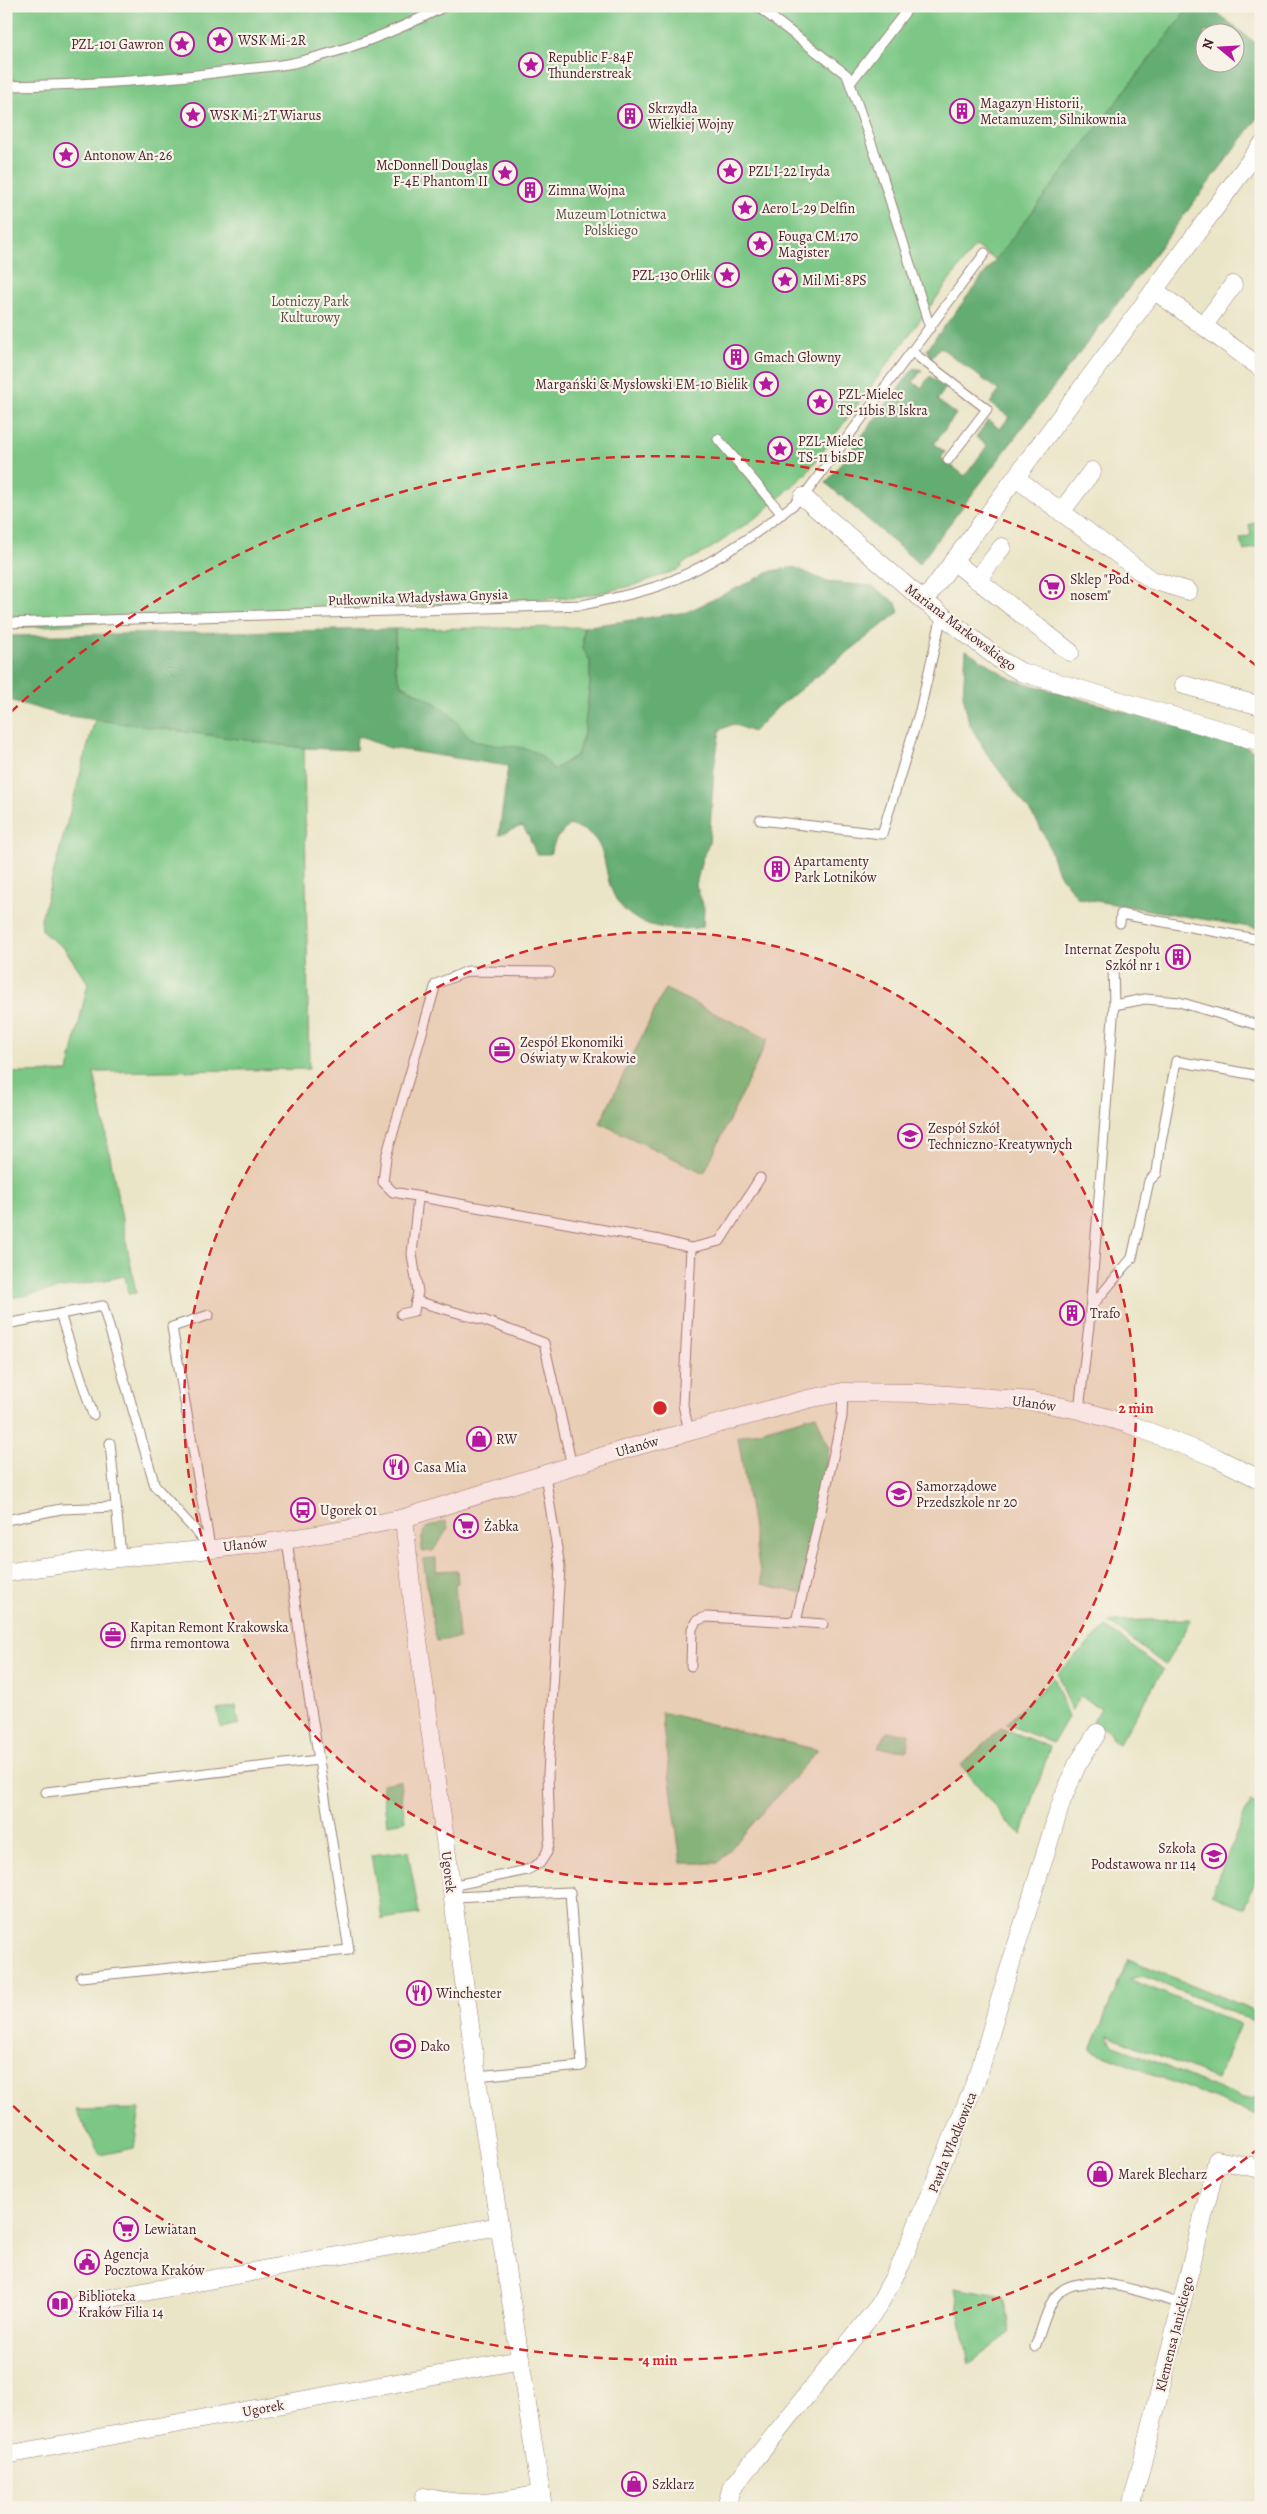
<svg xmlns="http://www.w3.org/2000/svg" width="1267" height="2514" font-family="Alegreya,serif">
<style>
.green{fill:#7bc785;stroke:#627358}
.forest{fill:#64ac72;stroke:#57664e;fill-rule:evenodd}
.lines{fill:none;stroke-linecap:round;stroke-linejoin:round}
.lane-casing{stroke:#9a827a;stroke-width:11}
.street-casing{stroke:#9a827a;stroke-width:19}
.lane{stroke:#fff;stroke-width:9}
.street{stroke:#fff;stroke-width:18}
.ring{fill:none;stroke:#d62828;stroke-width:2.5;stroke-dasharray:9 6}
.labels{text-anchor:middle;stroke-width:4.5;stroke-linejoin:round;paint-order:stroke}
.poi-label{font-size:14px;fill:#4a1f2b;stroke:#f7f3e8;text-anchor:start}
.park-label{font-size:14px;fill:#595146;stroke:#f7f3e8}
.street-label{font-size:14px;fill:#4a1f2b;stroke:#f7f3e8}
.centre{fill:#d62828;stroke:#f7f3e8;stroke-width:2.5}
.ring-label{font-size:15px;text-anchor:middle;font-weight:bold;fill:#d62828;stroke:#f7f3e8;stroke-width:4.5;stroke-linejoin:round;paint-order:stroke}
</style>
<rect width="100%" height="100%" fill="#f7f3e8"/>
<filter id="ink" filterUnits="userSpaceOnUse"><feTurbulence type="fractalNoise" baseFrequency=".02" numOctaves="2"/><feDisplacementMap in="SourceGraphic" scale="10" xChannelSelector="R" yChannelSelector="G"/><feConvolveMatrix kernelMatrix="1 2 1 2 8 2 1 2 1" color-interpolation-filters="sRGB"/></filter>
<filter id="wash" filterUnits="userSpaceOnUse"><feTurbulence type="fractalNoise" baseFrequency=".0096" numOctaves="4" result="noise"/><feDisplacementMap in="SourceGraphic" scale="20" xChannelSelector="R" yChannelSelector="G"/><feGaussianBlur stdDeviation="1.12" result="paint"/><feColorMatrix in="noise" values="0 0 0 0 0 0 0 0 0 0 0 0 0 0 0 0 0 1.4 0 .05"/><feComposite in="paint" operator="in"/></filter>
<g filter="url(#wash)">
<rect width="100%" height="100%" fill="#ebe5c8"/>
<!-- green -->
<g class="green">
<polygon points="6,6 1190,6 996,260 975,246 806,474 761,514 707,551 681,564 682,568 635,585 582,597 6,628"/>
<polygon points="1261,520 1261,545 1244,551 1240,539 1251,535 1249,525"/>
<path d="M583,627V648L590,661V682L584,733L577,755L553,770C537,741 500,751 474,740C465,737 459,724 453,718C438,702 420,695 401,684L395,667V629Z"/>
<polygon points="95,719 304,748 309,1069 94,1072 136,1293 128,1294 125,1276 6,1299 6,1073 68,1072 88,983 65,949 45,934 42,929 41,919"/>
<polygon points="665,989 768,1039 704,1173 600,1123"/>
<polygon points="816,1415 829,1449 803,1594 762,1584 738,1437"/>
<polygon points="446,1521 448,1528 433,1551 422,1552 422,1537 426,1528"/>
<polygon points="436,1558 436,1571 457,1570 458,1583 455,1584 459,1638 436,1641 423,1559"/>
<polygon points="1188,1619 1191,1621 1165,1665 1110,1623 1112,1621"/>
<polygon points="1106,1627 1163,1670 1119,1744 1112,1740 1110,1732 1093,1722 1101,1708 1080,1696 1071,1711 1058,1673"/>
<polygon points="1054,1677 1068,1717 1053,1743 1006,1724"/>
<polygon points="236,1706 239,1724 221,1728 217,1710"/>
<polygon points="661,1712 818,1750 718,1863 681,1863"/>
<polygon points="1001,1728 1050,1747 1022,1834 1010,1825 961,1765"/>
<polygon points="887,1732 909,1733 907,1751 878,1748"/>
<polygon points="400,1781 405,1821 387,1824 382,1784"/>
<polygon points="1250,1801 1261,1806 1261,1867 1244,1908 1211,1894"/>
<polygon points="408,1851 419,1914 382,1919 371,1855"/>
<polygon points="1128,1959 1261,2013 1261,2024 1143,1976 1129,1979 1240,2024 1217,2079 1108,2035 1112,2044 1243,2099 1250,2100 1261,2097 1261,2117 1091,2050"/>
<polygon points="140,2109 134,2148 100,2155 76,2110"/>
<polygon points="955,2288 1003,2297 1010,2333 969,2364"/>
</g>
<!-- forest -->
<g class="forest">
<path d="M1190,6H1207L1261,47V114L919,564L826,483L914,368L922,370L913,382L921,388L930,376L946,388L937,400L956,414L934,444L945,452L941,458L965,476L987,446L976,437L988,420L1000,429L1009,417L990,403L999,391L940,347L931,358L927,349ZM1204,32H1234V62H1204Z"/>
<path d="M794,567L827,582L872,586L896,603L899,612L779,706L753,732L733,724L720,730L714,769L709,844L702,859L696,885L704,908L703,927C669,933 626,927 612,891C604,872 607,848 590,834C586,830 576,827 569,825L556,839L550,854H536L529,836L522,826L499,835L508,766L390,748L357,736L356,750L304,748L61,715L6,699V636L395,629V667L401,685C421,696 441,703 456,721C461,727 466,737 474,740C506,752 532,737 553,770L577,755L584,733L590,682V661L583,648V627L687,612L772,571Z"/>
<polygon points="966,650 1011,679 1244,746 1261,755 1261,929 1078,898 1057,871 1047,840 1036,820 987,754 969,723 963,695"/>
</g>
</g>
<g filter="url(#ink)">
<g class="lines">
<defs>
<g id="lane">
<polyline points="757,6 847,75 879,165 930,328"/>
<polyline points="851,82 910,6"/>
<path d="M6,86C81,85 155,81 229,71C250,68 272,67 293,63C346,51 397,31 445,6"/>
<polyline points="912,352 987,409 948,460"/>
<polyline points="718,439 782,514"/>
<path d="M6,623L583,605C609,599 636,594 661,585C713,565 760,532 803,497L985,253"/>
<polyline points="760,820 882,834 920,710 942,615"/>
<polyline points="1120,923 1121,914 1261,940"/>
<polyline points="1113,966 1114,1005"/>
<polyline points="550,972 468,971 436,984 386,1157 383,1182 393,1192 660,1240 691,1248 683,1405 689,1431"/>
<polyline points="691,1248 720,1241 760,1178"/>
<polyline points="416,1301 483,1320 544,1343 572,1466"/>
<polyline points="1090,1308 1132,1258 1149,1181 1157,1173 1160,1148 1176,1061 1261,1076"/>
<polyline points="401,1314 414,1311 418,1292 412,1254 418,1198"/>
<polyline points="209,1315 172,1327 210,1547"/>
<polyline points="6,1324 60,1314"/>
<polyline points="1079,1410 1089,1325 1114,1005 1145,999 1179,1002 1261,1026"/>
<polyline points="93,1415 60,1314 103,1306 155,1486 210,1547"/>
<polyline points="110,1443 121,1556"/>
<polyline points="6,1520 61,1509 116,1507"/>
<polyline points="796,1622 823,1624"/>
<polyline points="691,1666 692,1629 696,1621 706,1617 796,1622 842,1417 843,1392"/>
<polyline points="46,1792 318,1760"/>
<polyline points="451,1886 527,1870 540,1863 547,1852 550,1839 548,1774 560,1567 545,1475"/>
<polyline points="452,1897 570,1892 582,2066 477,2076"/>
<polyline points="81,1977 349,1950 300,1640 287,1539"/>
<path d="M1035,2347C1041,2332 1045,2314 1053,2300C1074,2264 1149,2295 1182,2304"/>
</g>
<g id="street">
<polyline points="1154,290 1261,368"/>
<polyline points="1204,325 1233,285"/>
<polyline points="1016,478 1152,580 1188,591"/>
<polyline points="803,497 924,601 1000,660 1021,672 1261,742"/>
<polyline points="1061,512 1092,471"/>
<polyline points="953,561 1070,652"/>
<polyline points="977,580 1002,547"/>
<polyline points="924,601 1261,146"/>
<polyline points="1184,685 1261,706"/>
<polyline points="404,1518 412,1595 481,2107 543,2508"/>
<path d="M6,1573C92,1557 179,1554 266,1543C312,1536 358,1528 404,1518L626,1449L808,1399L843,1392L919,1393L1033,1401L1079,1410L1126,1423L1217,1458L1261,1480"/>
<polyline points="79,2304 499,2226"/>
<polyline points="6,2455 521,2360"/>
<path d="M424,2497C470,2508 495,2503 541,2494"/>
<polyline points="726,2508 731,2489 877,2308 901,2264 979,2073 1002,1992 1062,1800 1077,1765 1097,1733"/>
<polyline points="1131,2508 1217,2160 1261,2169"/>
</g>
</defs>
<!-- lane casing -->
<use href="#lane" class="lane-casing"/>
<!-- street casing -->
<use href="#street" class="street-casing"/>
<!-- lane -->
<use href="#lane" class="lane"/>
<!-- street -->
<use href="#street" class="street"/>
</g>
</g>
<!-- distance rings -->
<circle cx="660" cy="1408" r="476" fill="#d62828" fill-opacity=".12"/>
<g class="ring">
<circle cx="660" cy="1408" r="476"/>
<path d="M1259 2148A952 952 0 0 1 11 2104M11 712A952 952 0 0 1 1259 668"/>
</g>
<!-- icons -->
<defs>
<symbol id="sight-ring" viewBox="-11 -11 22 22"><circle r="9.5" fill="#f7f3e8" stroke="#b5179e" stroke-width="1.5"/><path d="M0-6L1.8-2.2L6-1.7L2.9 1.2L3.7 5.4L0 3.3L-3.7 5.4L-2.9 1.2L-6-1.7L-1.8-2.2Z" fill="#b5179e"/></symbol>
<symbol id="building-ring" viewBox="-11 -11 22 22"><circle r="9.5" fill="#f7f3e8" stroke="#b5179e" stroke-width="1.5"/><path d="M-4-6H4V6H1V3H-1V6H-4ZM-2.5-4.3h1.7v1.8h-1.7ZM.8-4.3h1.7v1.8H.8ZM-2.5-1h1.7V.8h-1.7ZM.8-1h1.7V.8H.8Z" fill="#b5179e"/></symbol>
<symbol id="supermarket-ring" viewBox="-11 -11 22 22"><circle r="9.5" fill="#f7f3e8" stroke="#b5179e" stroke-width="1.5"/><path d="M-6-5.5h2.5l.6 2H6L4.5 2H-2.5L-4.4-4H-6ZM-1.5 3.2a1.3 1.3 0 1 0 .1 0ZM3 3.2a1.3 1.3 0 1 0 .1 0Z" fill="#b5179e"/></symbol>
<symbol id="office-ring" viewBox="-11 -11 22 22"><circle r="9.5" fill="#f7f3e8" stroke="#b5179e" stroke-width="1.5"/><path d="M-6-3h4V-5.5h4V-3h4V5H-6ZM-1-4.5V-3h2v-1.5ZM-6 0V1H6V0Z" fill="#b5179e"/></symbol>
<symbol id="school-ring" viewBox="-11 -11 22 22"><circle r="9.5" fill="#f7f3e8" stroke="#b5179e" stroke-width="1.5"/><path d="M0-5L7-2L0 1L-7-2ZM-4 1L0 2.5L4 1V4Q0 6-4 4Z" fill="#b5179e"/></symbol>
<symbol id="shop-ring" viewBox="-11 -11 22 22"><circle r="9.5" fill="#f7f3e8" stroke="#b5179e" stroke-width="1.5"/><path d="M-5-2.5h2.3a2.7 3.5 0 0 1 5.4 0H5L5.5 6h-11ZM-1.5-2.5h3a1.5 2.3 0 0 0-3 0Z" fill="#b5179e"/></symbol>
<symbol id="restaurant-ring" viewBox="-11 -11 22 22"><circle r="9.5" fill="#f7f3e8" stroke="#b5179e" stroke-width="1.5"/><path d="M-5-6h1v4h1v-4h1v4h1v-4h1v5L-1.5 .5V6h-2V.5L-5-1ZM5-6V6H3V1.5H1.5Q1.5-4 5-6Z" fill="#b5179e"/></symbol>
<symbol id="bus-ring" viewBox="-11 -11 22 22"><circle r="9.5" fill="#f7f3e8" stroke="#b5179e" stroke-width="1.5"/><path d="M-5-6H5V4H4V6H2V4H-2V6H-4V4H-5ZM-3.5-4V0h7V-4ZM-3.5 1.2v1.5H-2V1.2ZM2 1.2v1.5H3.5V1.2Z" fill="#b5179e"/></symbol>
<symbol id="stadium-ring" viewBox="-11 -11 22 22"><circle r="9.5" fill="#f7f3e8" stroke="#b5179e" stroke-width="1.5"/><path d="M0-5a6.5 5 0 1 0 0 10a6.5 5 0 1 0 0-10ZM-3.5-1.8h7v3.6h-7Z" fill="#b5179e"/></symbol>
<symbol id="civic-ring" viewBox="-11 -11 22 22"><circle r="9.5" fill="#f7f3e8" stroke="#b5179e" stroke-width="1.5"/><path d="M-.6-6.5H3V-4.5H.6V-3L4-1V1h2V6H-6V1h2V-1L-.6-3ZM-1.2 2.5V6h2.4V2.5Z" fill="#b5179e"/></symbol>
<symbol id="library-ring" viewBox="-11 -11 22 22"><circle r="9.5" fill="#f7f3e8" stroke="#b5179e" stroke-width="1.5"/><path d="M-6-4Q-3-5.5-.7-3.5V5Q-3 3-6 4ZM6-4Q3-5.5 .7-3.5V5Q3 3 6 4Z" fill="#b5179e"/></symbol>
</defs>
<g fill-rule="evenodd">
<use href="#sight-ring" x="206" y="26" width="28" height="28"/>
<use href="#sight-ring" x="168" y="30" width="28" height="28"/>
<use href="#sight-ring" x="517" y="51" width="28" height="28"/>
<use href="#building-ring" x="948" y="97" width="28" height="28"/>
<use href="#sight-ring" x="179" y="101" width="28" height="28"/>
<use href="#building-ring" x="616" y="102" width="28" height="28"/>
<use href="#sight-ring" x="52" y="141" width="28" height="28"/>
<use href="#sight-ring" x="716" y="157" width="28" height="28"/>
<use href="#sight-ring" x="491" y="159" width="28" height="28"/>
<use href="#building-ring" x="516" y="176" width="28" height="28"/>
<use href="#sight-ring" x="731" y="194" width="28" height="28"/>
<use href="#sight-ring" x="746" y="230" width="28" height="28"/>
<use href="#sight-ring" x="713" y="261" width="28" height="28"/>
<use href="#sight-ring" x="771" y="266" width="28" height="28"/>
<use href="#building-ring" x="722" y="343" width="28" height="28"/>
<use href="#sight-ring" x="752" y="370" width="28" height="28"/>
<use href="#sight-ring" x="806" y="388" width="28" height="28"/>
<use href="#sight-ring" x="766" y="435" width="28" height="28"/>
<use href="#supermarket-ring" x="1038" y="573" width="28" height="28"/>
<use href="#building-ring" x="763" y="855" width="28" height="28"/>
<use href="#building-ring" x="1164" y="943" width="28" height="28"/>
<use href="#office-ring" x="488" y="1036" width="28" height="28"/>
<use href="#school-ring" x="896" y="1122" width="28" height="28"/>
<use href="#building-ring" x="1058" y="1299" width="28" height="28"/>
<use href="#shop-ring" x="465" y="1425" width="28" height="28"/>
<use href="#restaurant-ring" x="382" y="1453" width="28" height="28"/>
<use href="#school-ring" x="885" y="1480" width="28" height="28"/>
<use href="#bus-ring" x="289" y="1496" width="28" height="28"/>
<use href="#supermarket-ring" x="452" y="1512" width="28" height="28"/>
<use href="#office-ring" x="99" y="1621" width="28" height="28"/>
<use href="#school-ring" x="1200" y="1842" width="28" height="28"/>
<use href="#restaurant-ring" x="405" y="1979" width="28" height="28"/>
<use href="#stadium-ring" x="389" y="2032" width="28" height="28"/>
<use href="#shop-ring" x="1086" y="2160" width="28" height="28"/>
<use href="#supermarket-ring" x="112" y="2215" width="28" height="28"/>
<use href="#civic-ring" x="73" y="2248" width="28" height="28"/>
<use href="#library-ring" x="46" y="2290" width="28" height="28"/>
<use href="#shop-ring" x="620" y="2470" width="28" height="28"/>
</g>
<g class="labels">
<!-- poi labels -->
<g class="poi-label">
<text x="238" y="45">WSK Mi-2R</text>
<text x="164" y="49" text-anchor="end">PZL-101 Gawron</text>
<text x="548" y="62">Republic F-84F<tspan x="548" dy="16">Thunderstreak</tspan></text>
<text x="980" y="108">Magazyn Historii,<tspan x="980" dy="16">Metamuzem, Silnikownia</tspan></text>
<text x="648" y="113">Skrzydła<tspan x="648" dy="16">Wielkiej Wojny</tspan></text>
<text x="210" y="120">WSK Mi-2T Wiarus</text>
<text x="84" y="160">Antonow An-26</text>
<text x="488" y="170" text-anchor="end">McDonnell Douglas<tspan x="488" dy="16">F-4E Phantom II</tspan></text>
<text x="748" y="176">PZL I-22 Iryda</text>
<text x="548" y="195">Zimna Wojna</text>
<text x="762" y="213">Aero L-29 Delfín</text>
<text x="778" y="241">Fouga CM.170<tspan x="778" dy="16">Magister</tspan></text>
<text x="710" y="280" text-anchor="end">PZL-130 Orlik</text>
<text x="802" y="285">Mil Mi-8PS</text>
<text x="754" y="362">Gmach Głowny</text>
<text x="748" y="389" text-anchor="end">Margański &amp; Mysłowski EM-10 Bielik</text>
<text x="838" y="399">PZL-Mielec<tspan x="838" dy="16">TS-11bis B Iskra</tspan></text>
<text x="798" y="446">PZL-Mielec<tspan x="798" dy="16">TS-11 bisDF</tspan></text>
<text x="1070" y="584">Sklep "Pod<tspan x="1070" dy="16">nosem"</tspan></text>
<text x="794" y="866">Apartamenty<tspan x="794" dy="16">Park Lotników</tspan></text>
<text x="1160" y="954" text-anchor="end">Internat Zespołu<tspan x="1160" dy="16">Szkół nr 1</tspan></text>
<text x="520" y="1047">Zespół Ekonomiki<tspan x="520" dy="16">Oświaty w Krakowie</tspan></text>
<text x="928" y="1133">Zespół Szkół<tspan x="928" dy="16">Techniczno-Kreatywnych</tspan></text>
<text x="1090" y="1318">Trafo</text>
<text x="496" y="1444">RW</text>
<text x="414" y="1472">Casa Mia</text>
<text x="916" y="1491">Samorządowe<tspan x="916" dy="16">Przedszkole nr 20</tspan></text>
<text x="320" y="1515">Ugorek 01</text>
<text x="484" y="1531">Żabka</text>
<text x="130" y="1632">Kapitan Remont Krakowska<tspan x="130" dy="16">firma remontowa</tspan></text>
<text x="1196" y="1853" text-anchor="end">Szkoła<tspan x="1196" dy="16">Podstawowa nr 114</tspan></text>
<text x="436" y="1998">Winchester</text>
<text x="420" y="2051">Dako</text>
<text x="1118" y="2179">Marek Blecharz</text>
<text x="144" y="2234">Lewiatan</text>
<text x="104" y="2259">Agencja<tspan x="104" dy="16">Pocztowa Kraków</tspan></text>
<text x="78" y="2301">Biblioteka<tspan x="78" dy="16">Kraków Filia 14</tspan></text>
<text x="652" y="2489">Szklarz</text>
</g>
<!-- park labels -->
<g class="park-label">
<text x="611" y="219">Muzeum Lotnictwa<tspan x="611" dy="16">Polskiego</tspan></text>
<text x="310" y="306">Lotniczy Park<tspan x="310" dy="16">Kulturowy</tspan></text>
</g>
<!-- street labels -->
<g class="street-label">
<text transform="translate(418 597) rotate(-2)" y="5">Pułkownika Władysława Gnysia</text>
<text transform="translate(961 627) rotate(37)" y="5">Mariana Markowskiego</text>
<text transform="translate(1034 1403) rotate(8)" y="5">Ułanów</text>
<text transform="translate(637 1446) rotate(-16)" y="5">Ułanów</text>
<text transform="translate(245 1544) rotate(-6)" y="5">Ułanów</text>
<text transform="translate(449 1872) rotate(83)" y="5">Ugorek</text>
<text transform="translate(952 2142) rotate(-68)" y="5">Pawła Włodkowica</text>
<text transform="translate(1174 2334) rotate(-76)" y="5">Klemensa Janickiego</text>
<text transform="translate(263 2408) rotate(-10)" y="5">Ugorek</text>
</g>
</g>
<circle cx="660" cy="1408" r="8" class="centre"/>
<g class="ring-label">
<text x="1136" y="1413">2 min</text>
<text x="660" y="2365">4 min</text>
</g>
<!-- margin -->
<rect width="1267" height="2514" fill="none" stroke="#f7f3e8" stroke-width="25"/>
<!-- north arrow -->
<g transform="translate(1220 48) rotate(288)"><circle r="24" fill="#f7f3e8" stroke="#b29e9c"/>
<path d="M0-4L9 19L0 12L-9 19Z" fill="#b5179e"/>
<text y="-8" font-size="14" font-weight="bold" text-anchor="middle" fill="#4a1f2b">N</text>
</g>
</svg>
